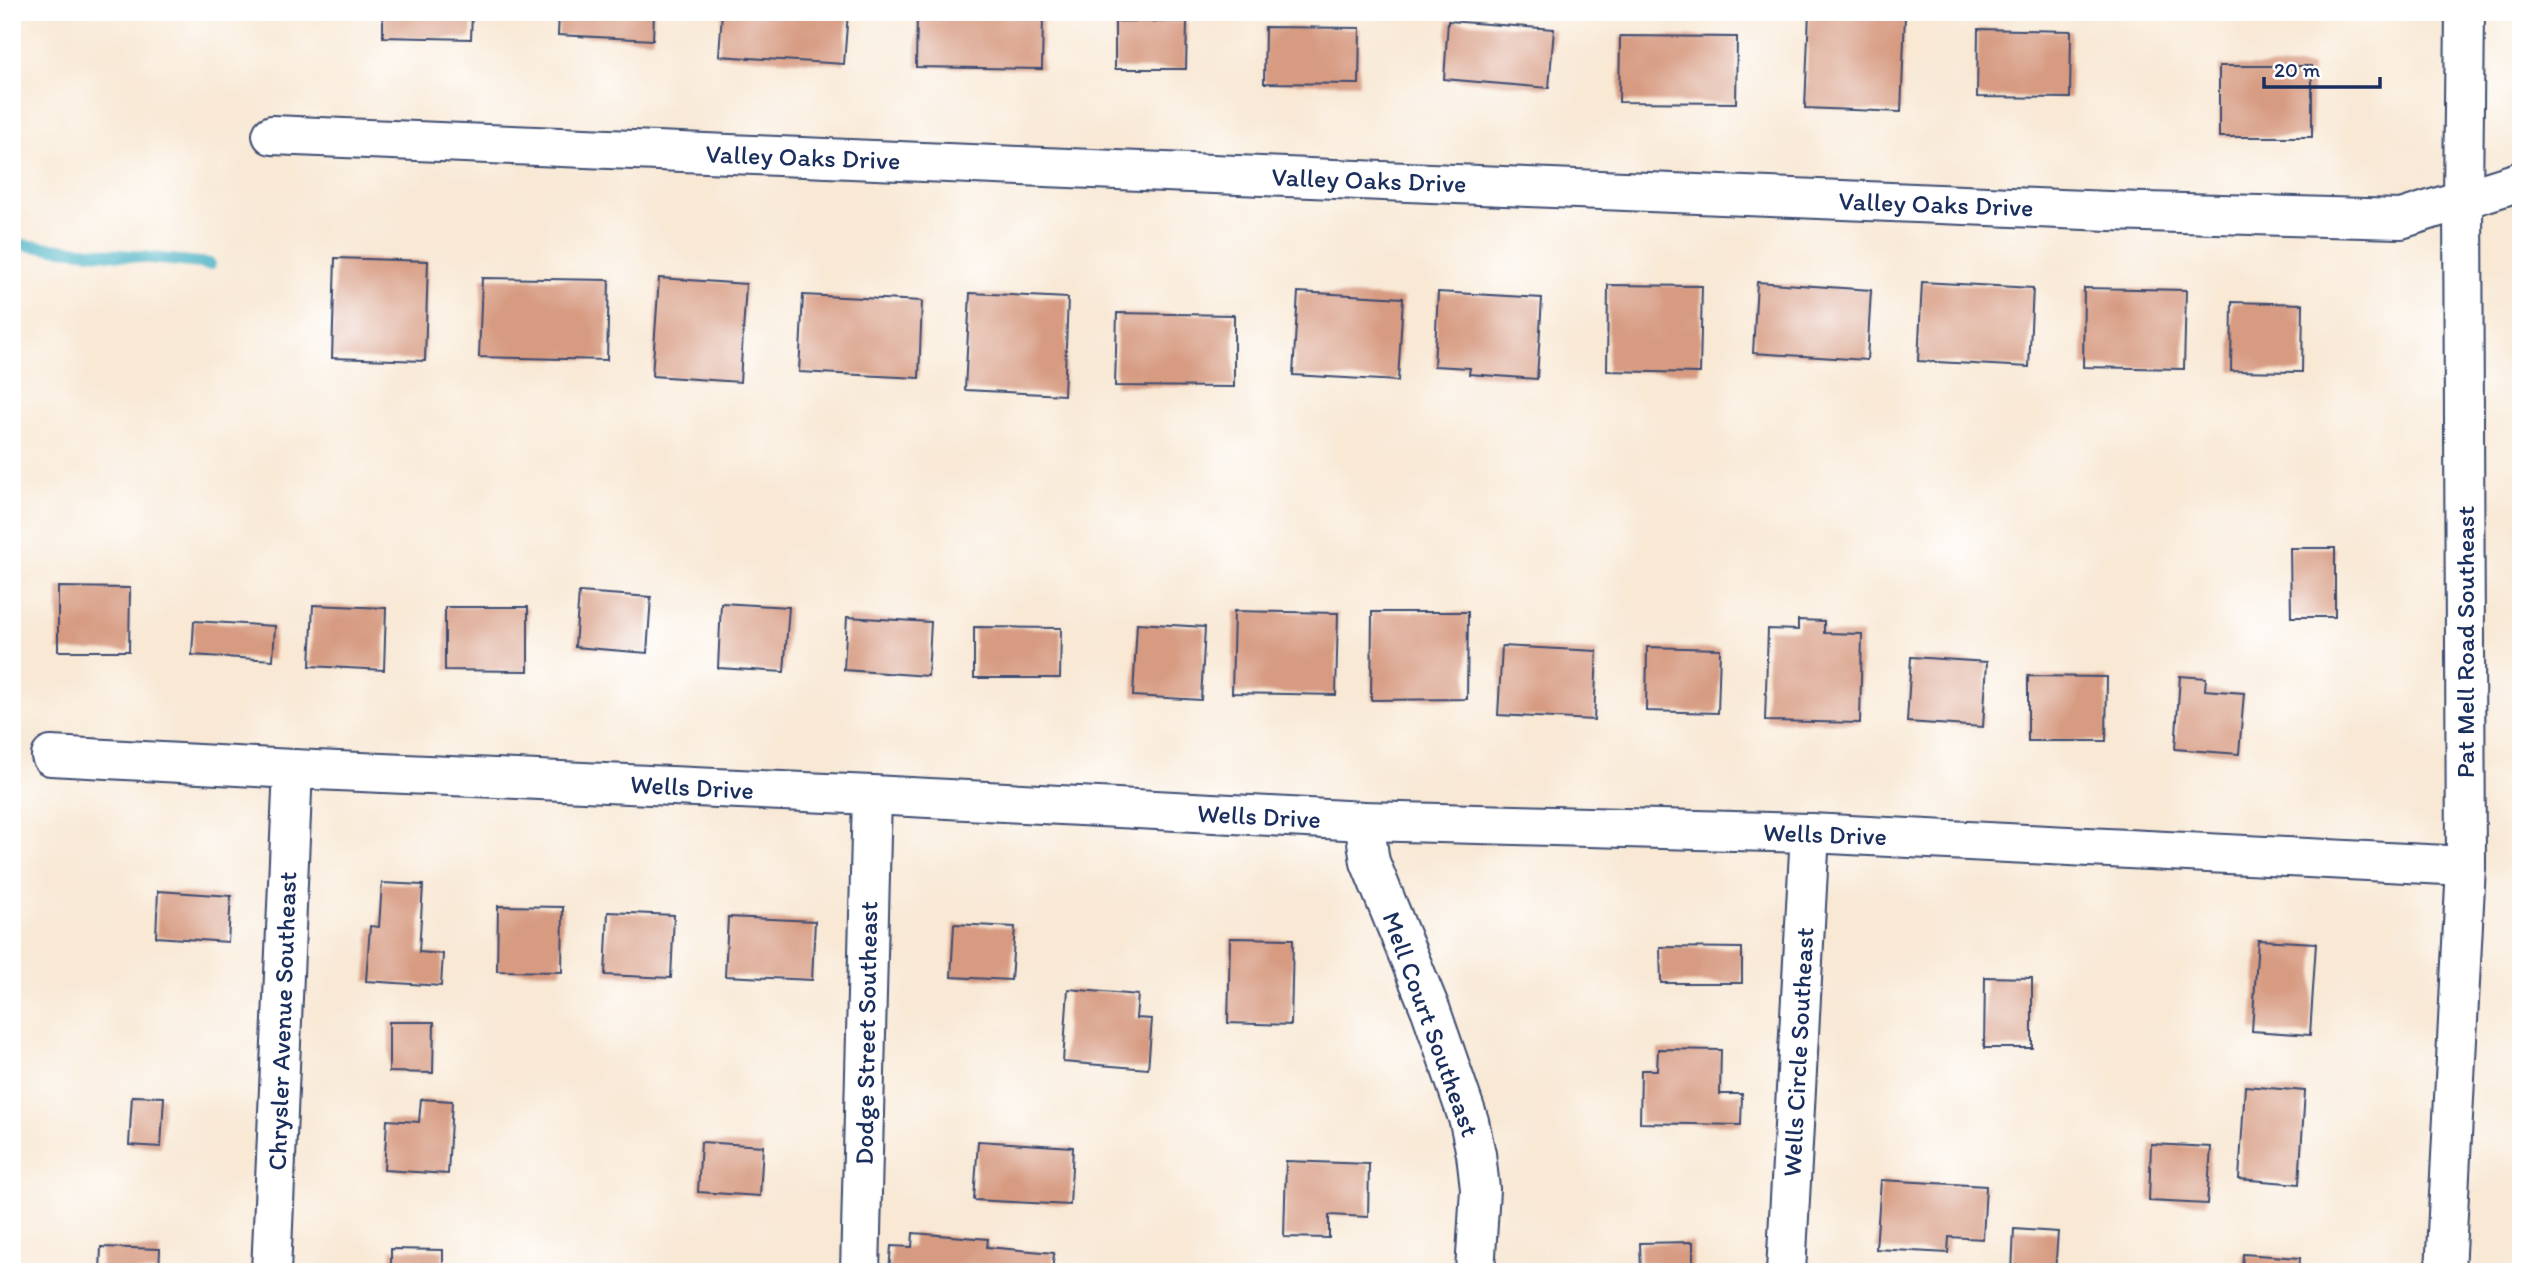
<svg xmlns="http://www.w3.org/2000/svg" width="2533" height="1284" font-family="Itim,sans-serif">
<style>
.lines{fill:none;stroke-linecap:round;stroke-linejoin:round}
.stream{stroke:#43afc1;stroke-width:12}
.building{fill:#d79b82}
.minor-casing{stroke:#3c4b70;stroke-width:42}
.tertiary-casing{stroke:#3c4b70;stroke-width:42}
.minor{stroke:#fff;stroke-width:38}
.tertiary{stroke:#fff;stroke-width:38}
.labels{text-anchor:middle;stroke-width:6;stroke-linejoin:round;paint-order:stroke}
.street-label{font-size:26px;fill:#1b2f5e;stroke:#fff}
</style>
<rect width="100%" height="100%" fill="#fff"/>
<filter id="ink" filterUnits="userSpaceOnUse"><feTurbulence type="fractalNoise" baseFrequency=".0143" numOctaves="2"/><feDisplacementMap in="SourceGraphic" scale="14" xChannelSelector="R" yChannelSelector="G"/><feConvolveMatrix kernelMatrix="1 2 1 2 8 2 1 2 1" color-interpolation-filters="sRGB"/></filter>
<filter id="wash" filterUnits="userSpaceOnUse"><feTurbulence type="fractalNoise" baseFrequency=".00686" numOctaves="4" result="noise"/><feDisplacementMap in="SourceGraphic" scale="28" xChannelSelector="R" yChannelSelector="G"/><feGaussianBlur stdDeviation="1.57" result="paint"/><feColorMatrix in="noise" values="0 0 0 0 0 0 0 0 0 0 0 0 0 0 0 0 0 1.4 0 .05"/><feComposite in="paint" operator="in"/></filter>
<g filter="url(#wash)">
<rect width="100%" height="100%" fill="#f8e8d4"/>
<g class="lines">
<!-- stream -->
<polyline class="stream" points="12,244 210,264"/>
</g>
<g id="blocks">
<!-- building -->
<g class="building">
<polygon points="383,12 472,12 471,39 383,37"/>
<polygon points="559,12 654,12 653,40 558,35"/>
<polygon points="722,12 848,12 844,64 719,56"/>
<polygon points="1809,12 1905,16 1901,112 1805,108"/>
<polygon points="917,15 1043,17 1042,69 916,67"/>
<polygon points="1115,21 1187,22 1186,69 1115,69"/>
<polygon points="1448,21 1554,29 1549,88 1444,79"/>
<polygon points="1265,27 1360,28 1359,84 1264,83"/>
<polygon points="1978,29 2071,31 2070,98 1977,97"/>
<polygon points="1620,36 1737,37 1736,103 1619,102"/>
<rect x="2219" y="66" width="93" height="71"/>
<polygon points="335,258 428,261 425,361 332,358"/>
<polygon points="482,278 609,280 607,360 479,357"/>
<polygon points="659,278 746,284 740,382 652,376"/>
<polygon points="1757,282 1871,290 1867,360 1753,353"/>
<polygon points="1922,282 2033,288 2029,367 1918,361"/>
<polygon points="1608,285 1702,286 1700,373 1607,371"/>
<polygon points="2084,288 2186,290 2184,369 2083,367"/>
<polygon points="1298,292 1403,298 1398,381 1293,375"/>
<polygon points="1438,292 1542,298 1537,379 1469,374 1470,368 1434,366"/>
<polygon points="970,293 1068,298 1064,395 965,390"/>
<polygon points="803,295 922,301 919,378 799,372"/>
<polygon points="2232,302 2303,304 2302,372 2231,371"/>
<polygon points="1117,313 1234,315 1234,387 1115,386"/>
<polygon points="2290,548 2335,548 2335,617 2291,617"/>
<polygon points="58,587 130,588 129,651 58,651"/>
<polygon points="579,592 651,597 647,653 575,647"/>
<polygon points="721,603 789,607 784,672 718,668"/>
<polygon points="313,605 386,608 384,670 310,666"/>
<polygon points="445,607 528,607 528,671 445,670"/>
<polygon points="1234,611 1338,613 1336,695 1232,693"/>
<polygon points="1372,612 1468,612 1467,699 1371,700"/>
<polygon points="847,617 931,622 928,676 844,670"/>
<polygon points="1798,620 1824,621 1824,633 1862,634 1860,723 1765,721 1768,629 1798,630"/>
<polygon points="194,621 275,626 273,660 192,655"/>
<polygon points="1137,623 1205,627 1201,700 1133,696"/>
<polygon points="974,627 1061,628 1060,678 974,678"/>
<polygon points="1502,646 1597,651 1594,720 1498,715"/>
<polygon points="1647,647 1720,649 1718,713 1646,711"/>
<polygon points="1911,657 1987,662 1983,727 1907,722"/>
<polygon points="2028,676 2107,677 2106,741 2028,741"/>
<polygon points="2180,676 2206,678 2205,690 2244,693 2239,754 2175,749"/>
<polygon points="382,883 423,885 419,952 443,954 441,986 366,981 370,926 379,927"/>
<polygon points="158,891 231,896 228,942 156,937"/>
<polygon points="498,906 563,907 562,972 497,971"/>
<polygon points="608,912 674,915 671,978 605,975"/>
<polygon points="728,917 815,921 812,980 725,976"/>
<polygon points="954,924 1015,927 1011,980 951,977"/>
<polygon points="1230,938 1293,939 1291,1025 1228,1023"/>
<polygon points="2258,940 2316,943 2310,1035 2252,1031"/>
<polygon points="1660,947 1742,948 1742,983 1661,983"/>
<polygon points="1985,977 2032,978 2032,1048 1984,1048"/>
<polygon points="1068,989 1138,995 1136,1018 1152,1019 1148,1069 1063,1062"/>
<polygon points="389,1022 434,1022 433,1073 389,1072"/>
<polygon points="1658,1049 1721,1050 1720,1094 1742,1094 1741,1125 1640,1123 1641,1070 1657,1070"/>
<polygon points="2245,1086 2305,1091 2299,1184 2239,1179"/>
<polygon points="132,1096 164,1097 161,1147 129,1145"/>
<polygon points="421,1099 452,1101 448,1174 384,1170 387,1120 419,1122"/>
<polygon points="978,1141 1073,1147 1070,1205 974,1200"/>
<polygon points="701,1142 763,1146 760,1196 698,1192"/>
<polygon points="2151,1144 2211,1147 2207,1204 2149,1201"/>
<polygon points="1286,1161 1369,1164 1368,1217 1329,1215 1329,1238 1284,1237"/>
<polygon points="1881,1180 1986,1186 1983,1239 1949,1237 1948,1253 1876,1249"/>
<polygon points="2014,1229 2058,1232 2055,1272 2012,1272"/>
<polygon points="913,1233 988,1239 987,1247 1054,1253 1052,1272 889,1272 891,1246 912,1247"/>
<polygon points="1693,1242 1693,1272 1641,1272 1640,1243"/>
<polygon points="101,1247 160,1249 159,1272 100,1272"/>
<polygon points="391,1249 443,1250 443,1272 391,1272"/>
<polygon points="2243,1254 2300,1258 2299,1272 2242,1272"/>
</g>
</g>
</g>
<g filter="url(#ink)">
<use href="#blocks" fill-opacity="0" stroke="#3c4b70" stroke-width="2"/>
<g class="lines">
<defs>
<g id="minor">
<polyline points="272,135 2109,211 2401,219 2521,181"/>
<polyline points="51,756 293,769 872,795 1364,821 1810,833 2466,866"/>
<polyline points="1364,821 1370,862 1431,1011 1469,1121 1476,1154 1480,1189 1475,1272"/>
<polyline points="271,1272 293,769"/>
<polyline points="860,1272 872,795"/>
<polyline points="1786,1272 1810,833"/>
</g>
<polyline id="tertiary" points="2445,1272 2466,866 2463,198 2465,12"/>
</defs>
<!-- minor casing -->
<use href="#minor" class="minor-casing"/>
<!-- tertiary casing -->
<use href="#tertiary" class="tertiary-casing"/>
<!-- minor -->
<use href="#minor" class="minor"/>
<!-- tertiary -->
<use href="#tertiary" class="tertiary"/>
</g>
</g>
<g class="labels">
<!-- street labels -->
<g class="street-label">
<text transform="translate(803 157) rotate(2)" y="9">Valley Oaks Drive</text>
<text transform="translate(1369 180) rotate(2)" y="9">Valley Oaks Drive</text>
<text transform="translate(1936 204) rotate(2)" y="9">Valley Oaks Drive</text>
<text transform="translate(2465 642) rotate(-90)" y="9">Pat Mell Road Southeast</text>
<text transform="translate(692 787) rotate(3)" y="9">Wells Drive</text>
<text transform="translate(1259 816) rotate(3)" y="9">Wells Drive</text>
<text transform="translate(1825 834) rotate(2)" y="9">Wells Drive</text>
<text transform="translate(282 1021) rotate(-88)" y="9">Chrysler Avenue Southeast</text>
<text transform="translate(1431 1024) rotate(70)" y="9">Mell Court Southeast</text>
<text transform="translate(866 1033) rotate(-89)" y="9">Dodge Street Southeast</text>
<text transform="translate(1798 1052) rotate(-87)" y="9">Wells Circle Southeast</text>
</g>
</g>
<!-- margin -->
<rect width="2533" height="1284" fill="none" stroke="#fff" stroke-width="42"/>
<!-- scale -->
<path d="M2264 77v10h116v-10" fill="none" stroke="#1b2f5e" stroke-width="3.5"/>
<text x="2274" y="77" font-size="21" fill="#1b2f5e" stroke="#ffffff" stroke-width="5" paint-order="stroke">20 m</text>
</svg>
